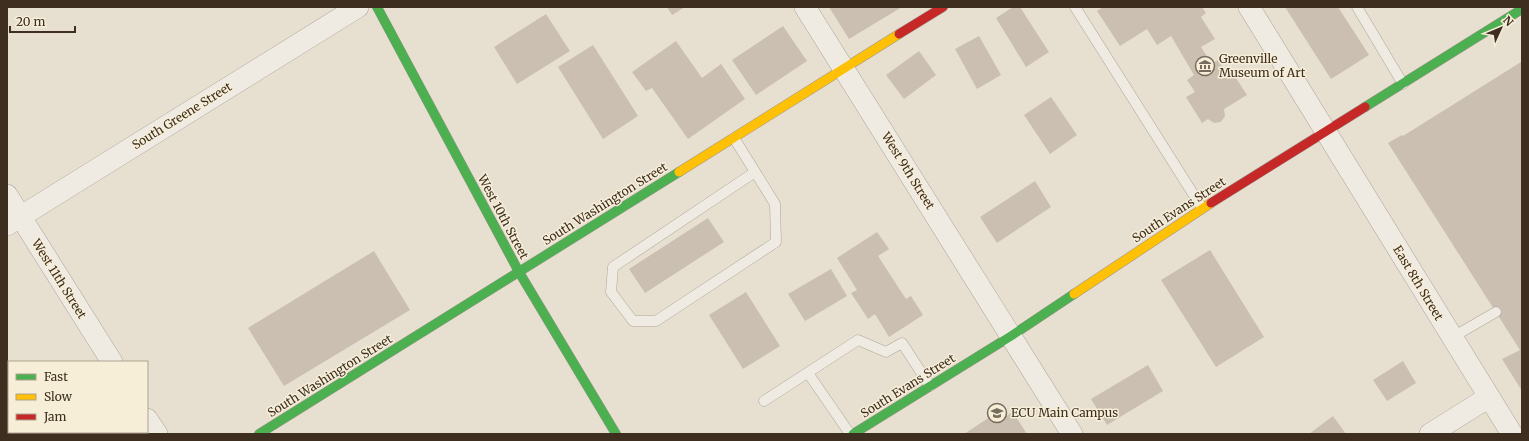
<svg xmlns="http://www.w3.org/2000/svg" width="1529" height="441" font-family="Merriweather,serif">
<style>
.building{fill:#cbbfb2}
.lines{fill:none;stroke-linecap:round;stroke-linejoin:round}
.lane-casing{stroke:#ada599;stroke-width:11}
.street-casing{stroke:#ada599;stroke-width:22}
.fast-casing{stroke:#9c958a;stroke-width:10}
.slow-casing{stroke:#9c958a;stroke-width:10}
.jam-casing{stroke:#9c958a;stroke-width:10}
.lane{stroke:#efebe3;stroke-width:10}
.street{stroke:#efebe3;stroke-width:21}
.fast{stroke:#4caf50;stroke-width:9}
.slow{stroke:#ffc107;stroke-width:9}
.jam{stroke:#c62828;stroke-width:9}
.labels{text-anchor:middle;stroke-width:3;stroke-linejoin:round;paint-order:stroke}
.poi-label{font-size:12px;fill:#3d2e20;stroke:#f7eed8;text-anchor:start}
.street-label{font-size:12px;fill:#3d2e20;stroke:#f7eed8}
</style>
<rect width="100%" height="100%" fill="#e7e0d1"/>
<!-- building -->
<g class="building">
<polygon points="667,7 685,7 672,15"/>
<polygon points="829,7 902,7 849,39"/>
<polygon points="1013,7 1020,7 1049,52 1026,67 996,18"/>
<polygon points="1103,7 1202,7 1206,13 1201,17 1215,39 1201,47 1212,64 1218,60 1225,72 1230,69 1247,95 1224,109 1225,116 1221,122 1214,123 1208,119 1202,123 1186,97 1195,92 1187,80 1194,75 1171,36 1157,45 1147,29 1120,46 1097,11"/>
<polygon points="1285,7 1338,7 1369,55 1331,79"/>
<polygon points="546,14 570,51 517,84 494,47"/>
<polygon points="783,26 807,61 756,95 732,60"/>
<polygon points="979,36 1001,75 977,89 955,49"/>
<polygon points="676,41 702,78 721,64 745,99 688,139 652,88 646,91 632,72"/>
<polygon points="593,45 638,116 603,139 558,67"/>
<polygon points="919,51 936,75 904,99 886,75"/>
<polygon points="1521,62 1522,63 1522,391 1502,359 1520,350 1388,143 1402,135 1403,136"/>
<polygon points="1051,97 1077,135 1050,154 1024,115"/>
<polygon points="1035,181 1051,207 997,243 980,217"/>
<polygon points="708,218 724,242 645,293 629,269"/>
<polygon points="877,232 889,249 878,256 906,299 911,296 923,315 889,337 875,314 868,319 851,293 857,290 837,258"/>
<polygon points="1210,250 1264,337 1216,367 1161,280"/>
<polygon points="374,251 410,310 284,386 248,328"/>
<polygon points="831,269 847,296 805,321 788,294"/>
<polygon points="746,292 780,346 743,369 709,315"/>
<polygon points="1403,361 1416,383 1387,401 1373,380"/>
<polygon points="1148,365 1163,391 1107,425 1091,399"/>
<polygon points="999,411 1003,418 1013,412 1027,434 964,434"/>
<polygon points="1333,416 1346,434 1309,434"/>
</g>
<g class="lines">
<defs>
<g id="lane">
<polyline points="1075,7 1202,208"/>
<polyline points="1357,7 1403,84"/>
<polyline points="734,138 775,204 776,242 656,321 633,321 611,292 613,267 755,172"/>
<polyline points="1451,338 1496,312"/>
<polyline points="808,373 850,434"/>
<polyline points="764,401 858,340 886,352 902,343 930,386"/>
</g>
<g id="street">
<polyline points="805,7 1072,434"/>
<polyline points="1249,7 1512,434"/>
<polyline points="7,195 112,362"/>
<polyline points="7,225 358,7"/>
<polyline points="147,419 157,434"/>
<polyline points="1430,434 1489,397"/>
</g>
<g id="fast">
<polyline points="377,7 519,272 616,434"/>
<polyline points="1365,107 1522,9"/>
<polyline points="259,434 679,172"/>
<polyline points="853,434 1011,336 1074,294"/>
</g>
<g id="slow">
<polyline points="679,172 899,34"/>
<polyline points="1074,294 1211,203"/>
</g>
<g id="jam">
<polyline points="899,34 943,7"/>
<polyline points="1211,203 1365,107"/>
</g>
</defs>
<!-- lane casing -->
<use href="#lane" class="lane-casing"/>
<!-- street casing -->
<use href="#street" class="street-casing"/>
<!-- fast casing -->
<use href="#fast" class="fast-casing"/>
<!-- slow casing -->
<use href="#slow" class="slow-casing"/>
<!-- jam casing -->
<use href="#jam" class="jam-casing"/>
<!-- lane -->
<use href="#lane" class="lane"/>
<!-- street -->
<use href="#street" class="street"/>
<!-- fast -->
<use href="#fast" class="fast"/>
<!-- slow -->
<use href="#slow" class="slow"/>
<!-- jam -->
<use href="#jam" class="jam"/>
</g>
<!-- icons -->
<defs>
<symbol id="museum-ring" viewBox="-11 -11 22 22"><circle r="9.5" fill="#f7eed8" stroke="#786c5e" stroke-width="1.5"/><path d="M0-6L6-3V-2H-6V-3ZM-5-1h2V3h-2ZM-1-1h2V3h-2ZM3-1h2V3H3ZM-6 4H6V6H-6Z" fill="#786c5e"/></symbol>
<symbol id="university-ring" viewBox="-11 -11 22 22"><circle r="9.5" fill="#f7eed8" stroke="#786c5e" stroke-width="1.5"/><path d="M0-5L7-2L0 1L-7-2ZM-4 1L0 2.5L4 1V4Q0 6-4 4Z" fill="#786c5e"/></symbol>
</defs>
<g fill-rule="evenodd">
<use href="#museum-ring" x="1194" y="55" width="22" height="22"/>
<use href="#university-ring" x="986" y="402" width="22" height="22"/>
</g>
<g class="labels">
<!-- poi labels -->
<g class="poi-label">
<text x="1219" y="63">Greenville<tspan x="1219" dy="14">Museum of Art</tspan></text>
<text x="1011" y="417">ECU Main Campus</text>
</g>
<!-- street labels -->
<g class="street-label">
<text transform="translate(182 116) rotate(-32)" y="4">South Greene Street</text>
<text transform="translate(908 171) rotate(58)" y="4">West 9th Street</text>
<text transform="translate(605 204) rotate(-32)" y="4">South Washington Street</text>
<text transform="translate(1179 210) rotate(-33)" y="4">South Evans Street</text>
<text transform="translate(503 217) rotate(62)" y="4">West 10th Street</text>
<text transform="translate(59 279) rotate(58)" y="4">West 11th Street</text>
<text transform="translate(1418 283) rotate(59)" y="4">East 8th Street</text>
<text transform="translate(330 376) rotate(-32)" y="4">South Washington Street</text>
<text transform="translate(908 386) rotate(-32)" y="4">South Evans Street</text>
</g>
</g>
<!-- border -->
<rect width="1529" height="441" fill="none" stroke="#3d2e20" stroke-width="16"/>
<!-- legend -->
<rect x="8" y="361" width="140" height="72" fill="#f7eed8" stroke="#ada18e"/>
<rect x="16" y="374" width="20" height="6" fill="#4caf50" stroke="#ada18e"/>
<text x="44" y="381" font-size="12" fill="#3d2e20">Fast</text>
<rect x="16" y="394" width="20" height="6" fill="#ffc107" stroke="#ada18e"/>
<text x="44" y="401" font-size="12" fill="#3d2e20">Slow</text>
<rect x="16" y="414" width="20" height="6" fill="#c62828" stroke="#ada18e"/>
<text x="44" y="421" font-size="12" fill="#3d2e20">Jam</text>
<!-- north arrow -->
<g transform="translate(1501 28) rotate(46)" stroke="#f7eed8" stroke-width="3" paint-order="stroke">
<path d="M0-3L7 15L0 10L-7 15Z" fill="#3d2e20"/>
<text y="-6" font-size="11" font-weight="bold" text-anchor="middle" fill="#3d2e20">N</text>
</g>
<!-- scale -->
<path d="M10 26v6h65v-6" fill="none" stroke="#3d2e20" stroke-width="2"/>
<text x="16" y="26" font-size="12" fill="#3d2e20" stroke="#f7eed8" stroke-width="3" paint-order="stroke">20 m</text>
</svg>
